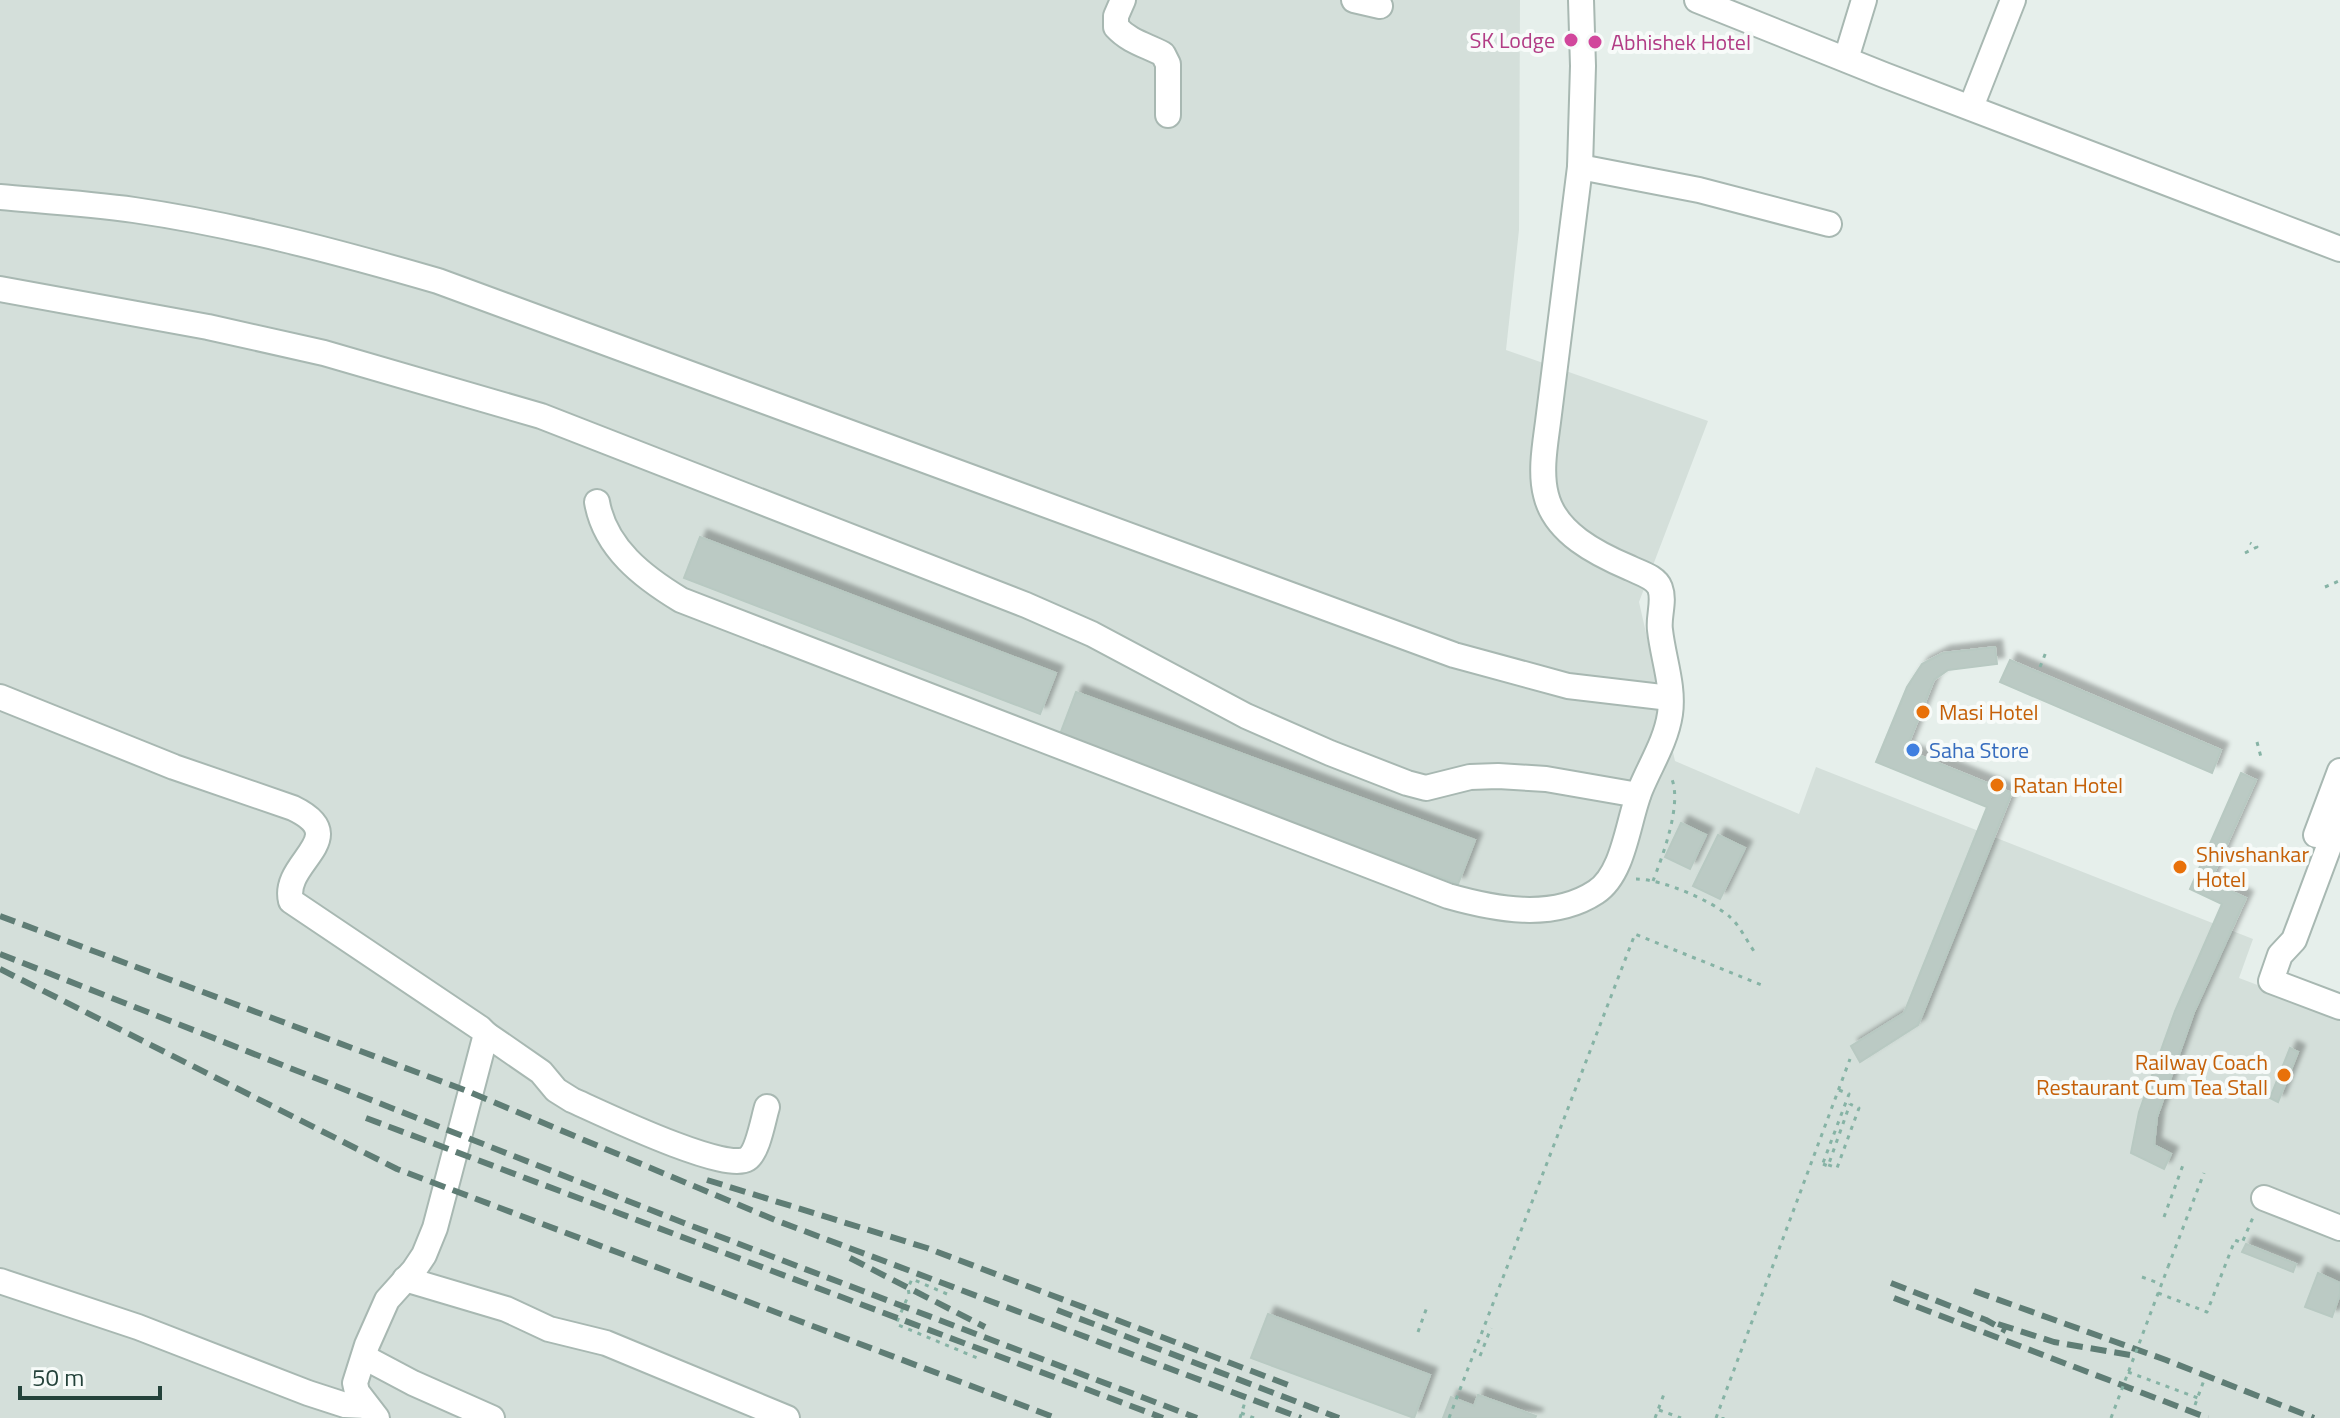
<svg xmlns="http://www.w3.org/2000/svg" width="2340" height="1418" font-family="'Titillium Web',sans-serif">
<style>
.built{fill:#d4dfda}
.building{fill:#bbcac4;stroke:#b8c9c2;stroke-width:2;filter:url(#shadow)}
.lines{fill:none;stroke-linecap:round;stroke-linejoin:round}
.minor-casing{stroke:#a8b8b2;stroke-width:28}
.path{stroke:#86b3a5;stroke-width:3;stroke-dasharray:4 6;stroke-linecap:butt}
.minor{stroke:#fff;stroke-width:24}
.rail{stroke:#5f7d75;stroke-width:6;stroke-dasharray:16 8;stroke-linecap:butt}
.path-bridge{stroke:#86b3a5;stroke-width:3;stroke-dasharray:4 6;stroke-linecap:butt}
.hotel-dot{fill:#d1479c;stroke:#f7fbf9;stroke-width:3}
.food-dot{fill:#e8710a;stroke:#f7fbf9;stroke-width:3}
.shop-dot{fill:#3f7fe0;stroke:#f7fbf9;stroke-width:3}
.labels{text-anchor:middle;stroke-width:8;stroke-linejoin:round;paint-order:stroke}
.hotel-label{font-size:22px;fill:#b23c85;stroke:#f7fbf9;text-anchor:end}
.food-label{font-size:22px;fill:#c56008;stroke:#f7fbf9;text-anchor:start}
.shop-label{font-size:22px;fill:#366cbe;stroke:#f7fbf9;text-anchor:start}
</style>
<defs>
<filter id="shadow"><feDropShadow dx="7" dy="-7" stdDeviation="2" flood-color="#0004"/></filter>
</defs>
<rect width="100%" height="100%" fill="#e6efeb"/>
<!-- built -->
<polygon class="built" points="0,0 1520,0 1519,230 1506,350 1708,421 1639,602 1675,761 1799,814 1816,767 2253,939 2239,978 2340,1016 2340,1418 0,1418"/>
<!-- building -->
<g class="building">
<polygon points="700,537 1056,673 1040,714 684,578"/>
<polygon points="1995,647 1997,664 1948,670 1934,680 1906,750 2012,793 1918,1025 1860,1062 1851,1046 1904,1013 1987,807 1876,762 1907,687 1922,664 1943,653"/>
<polygon points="2010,660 2221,750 2212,773 2000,682"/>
<polygon points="1076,692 1475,840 1458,884 1059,737"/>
<polygon points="2241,773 2256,780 2210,882 2246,898 2194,1012 2157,1117 2154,1145 2171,1154 2164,1169 2131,1153 2139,1112 2175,1011 2222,904 2190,889"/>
<polygon points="1681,823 1706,835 1690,869 1665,857"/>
<polygon points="1718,835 1745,848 1720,899 1693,886"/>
<polygon points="2290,1048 2298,1052 2278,1102 2270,1098"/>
<polygon points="2246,1244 2296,1264 2293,1272 2242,1252"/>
<polygon points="2318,1273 2340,1283 2340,1294 2332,1317 2305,1307"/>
<polygon points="1268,1314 1430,1375 1414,1418 1251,1358"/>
<polygon points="1478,1395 1536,1416 1535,1418 1443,1418 1451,1397 1474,1406"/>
</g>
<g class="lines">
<defs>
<g id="minor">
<path d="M1123,0L1116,16V27C1130,42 1146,45 1163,54L1168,64V115"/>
<polyline points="1354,0 1380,6"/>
<polyline points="1697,0 1884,75 2340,249"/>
<polyline points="1846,59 1864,0"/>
<polyline points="1971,107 2013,0"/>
<polyline points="1580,167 1699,190 1829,224"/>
<path d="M0,197C45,201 90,204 134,210C237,225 338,252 438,281L1454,655L1568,686L1670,698"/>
<polyline points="0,289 208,327 324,353 541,416 1026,605 1092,634 1246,716 1330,753 1407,783 1426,788 1470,777 1498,776 1546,779 1638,795"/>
<path d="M597,502C605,548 643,577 681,600L1448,896C1494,909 1552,921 1596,892C1625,873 1628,818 1641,788C1651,764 1666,741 1670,714C1674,686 1663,658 1660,630C1658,617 1665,601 1660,588C1656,577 1640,573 1630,568C1597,554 1555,533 1546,495C1540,472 1545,445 1548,422L1580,167L1583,66L1581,0"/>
<path d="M0,697L174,767L293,808C355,838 281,862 291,901L480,1028L486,1034L435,1228L424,1255L414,1270L387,1300L367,1345L355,1383L357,1392L377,1418"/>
<polyline points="2340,817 2294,940 2280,955 2271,981 2340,1007"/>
<polyline points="2316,835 2340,771"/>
<path d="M486,1034L541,1072L556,1090L572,1100C599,1112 725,1173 747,1159C758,1152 763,1120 767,1107"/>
<polyline points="2264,1198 2340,1228"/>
<polyline points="405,1279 506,1309 549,1329 606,1343 787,1418"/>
<polyline points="0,1281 138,1327 308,1393 345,1405 367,1406"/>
<polyline points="364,1357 413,1383 492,1418"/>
</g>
</defs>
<!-- minor casing -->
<use href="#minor" class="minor-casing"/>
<!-- path -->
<g class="path">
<polyline points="2245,553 2257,547 2250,543"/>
<polyline points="2325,587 2339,581"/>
<polyline points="2040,667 2046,652"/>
<polyline points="2257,742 2262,761"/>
<path d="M1636,879C1661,879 1711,900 1730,917C1741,927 1747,942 1756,954"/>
<path d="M1653,881C1663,855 1683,802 1671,777"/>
<polyline points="1839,1090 1849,1094 1823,1163 1837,1168 1859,1108 1850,1104"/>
<polyline points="2164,1217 2183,1165"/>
<polyline points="2168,1267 2204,1173"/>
<polyline points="2142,1277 2161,1284"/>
<polyline points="2158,1293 2207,1312 2235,1240 2242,1243 2254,1215"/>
<polyline points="947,1294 912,1279 908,1288 909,1294 896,1324 982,1360"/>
<polyline points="1418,1332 1428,1304"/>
<polyline points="1480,1356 1491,1328"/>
<polyline points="2128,1372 2198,1398"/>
<polyline points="2195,1405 2204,1380"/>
<polyline points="1659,1410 1681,1418"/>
<polyline points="1241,1413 1254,1418"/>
<polyline points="1240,1418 1245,1402"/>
<polyline points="1449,1418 1635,934 1764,986"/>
<polyline points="1655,1418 1664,1394"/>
<polyline points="1716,1418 1850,1059"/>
<polyline points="1723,1418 1723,1417"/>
</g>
<!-- minor -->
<use href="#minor" class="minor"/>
<!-- rail -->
<g class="rail">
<polyline points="0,916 467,1091 775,1220 1301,1418"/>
<polyline points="0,954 684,1223 1197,1418"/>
<polyline points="0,969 397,1169 1056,1418"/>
<polyline points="366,1118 1163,1418"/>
<polyline points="707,1180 927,1248 1291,1386"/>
<polyline points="850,1258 985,1327"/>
<polyline points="1891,1283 1986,1320 2006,1331"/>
<polyline points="1974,1291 2166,1360 2314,1418"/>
<polyline points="1894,1298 2208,1418"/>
<polyline points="1057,1310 1339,1418"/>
<polyline points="1998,1324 2054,1342 2130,1355"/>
</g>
<!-- path-bridge -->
<g class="path-bridge">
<polyline points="1823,1164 1828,1166 1850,1104"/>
<polyline points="2111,1418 2168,1267"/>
</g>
</g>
<!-- markers -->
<g class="hotel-dot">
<circle cx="1571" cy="40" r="8"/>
<circle cx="1595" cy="42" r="8"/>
</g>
<g class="food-dot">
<circle cx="1923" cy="712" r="8"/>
<circle cx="1997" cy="785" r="8"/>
<circle cx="2180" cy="867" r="8"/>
<circle cx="2284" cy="1075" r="8"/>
</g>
<circle class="shop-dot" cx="1913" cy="750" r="8"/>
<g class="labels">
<!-- hotel labels -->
<g class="hotel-label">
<text x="1555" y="48">SK Lodge</text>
<text x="1611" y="50" text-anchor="start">Abhishek Hotel</text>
</g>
<!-- food labels -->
<g class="food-label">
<text x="1939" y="720">Masi Hotel</text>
<text x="2013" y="793">Ratan Hotel</text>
<text x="2196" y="862">Shivshankar<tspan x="2196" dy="25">Hotel</tspan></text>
<text x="2268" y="1070" text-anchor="end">Railway Coach<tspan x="2268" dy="25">Restaurant Cum Tea Stall</tspan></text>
</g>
<!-- shop labels -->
<g class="shop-label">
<text x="1929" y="758">Saha Store</text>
</g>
</g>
<!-- scale -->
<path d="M20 1386v12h140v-12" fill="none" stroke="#24423a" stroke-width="4"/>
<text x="32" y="1386" font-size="24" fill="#24423a" stroke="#f7fbf9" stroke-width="6" paint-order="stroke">50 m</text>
</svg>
